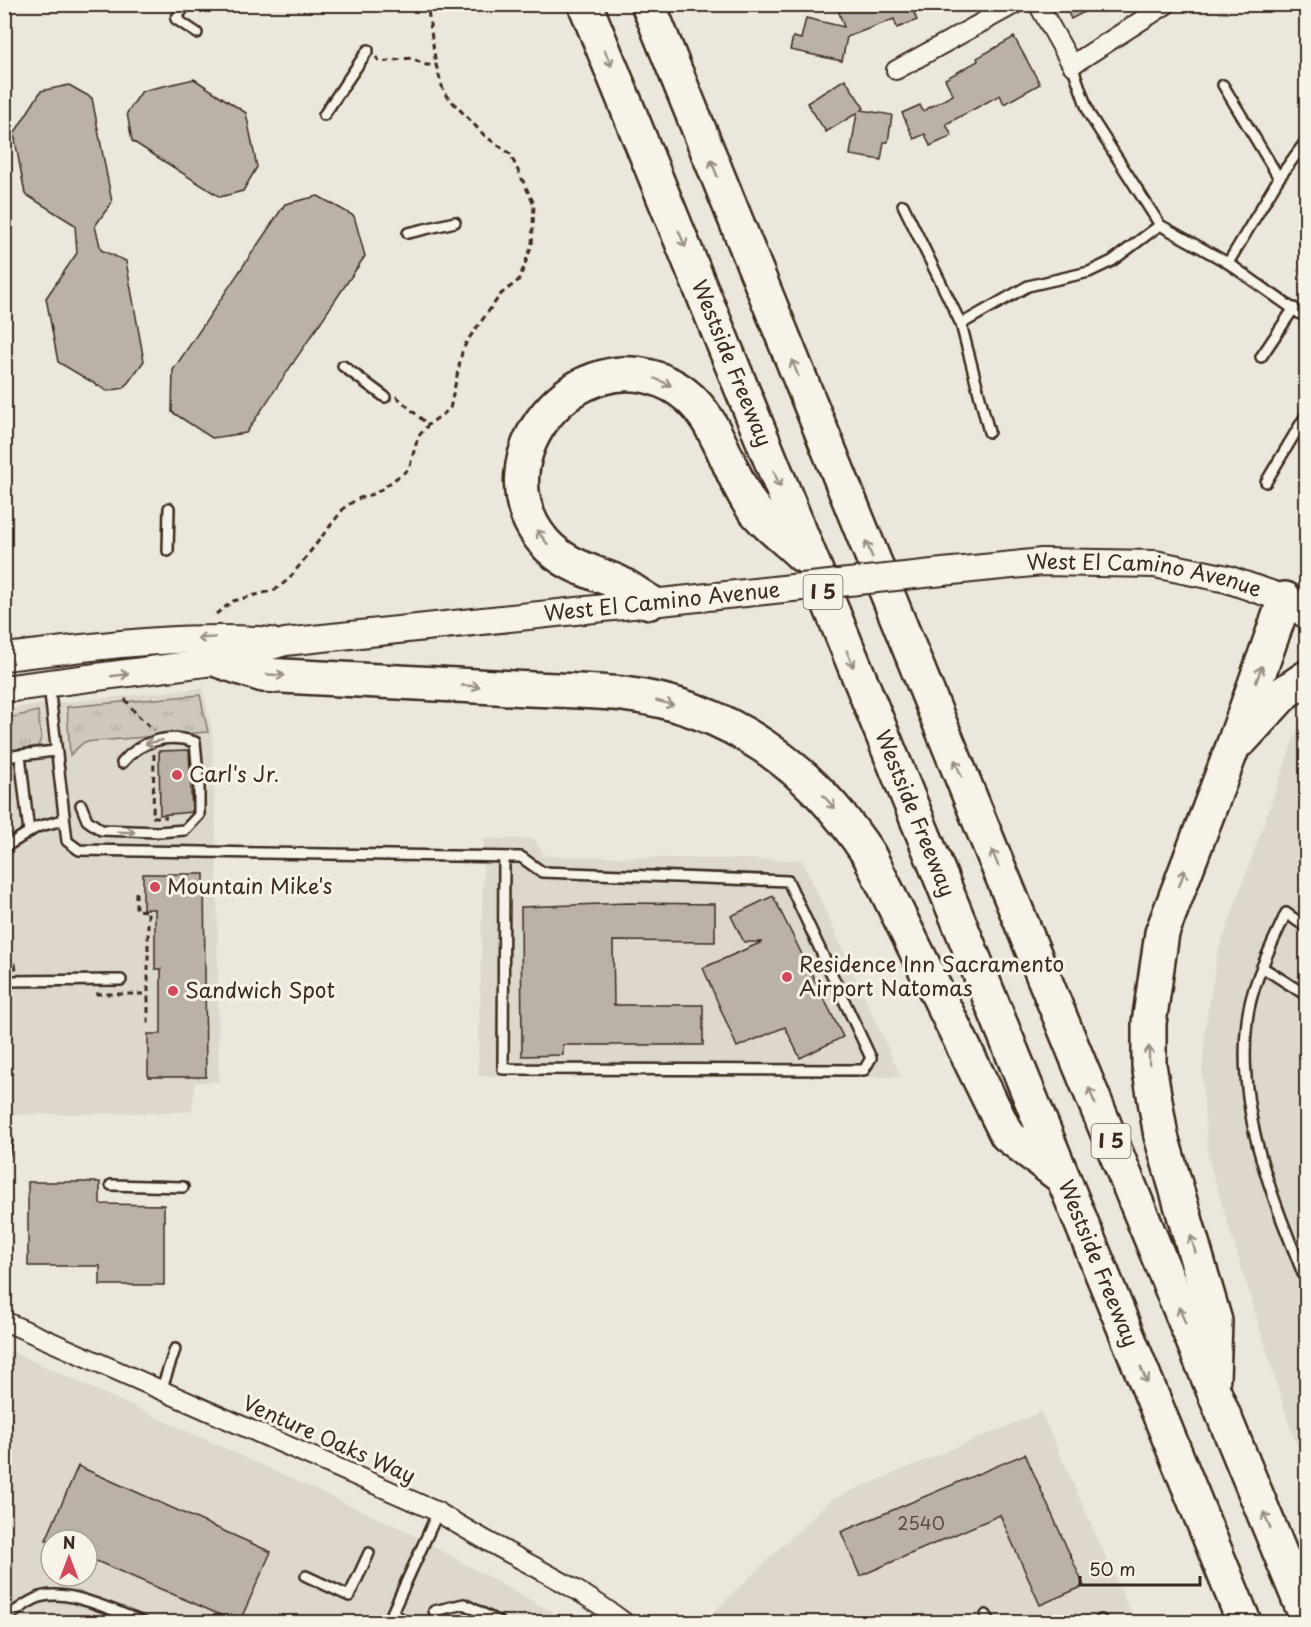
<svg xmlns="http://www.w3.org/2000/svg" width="1311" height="1627" font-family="'Playpen Sans',sans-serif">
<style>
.built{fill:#ddd7cc;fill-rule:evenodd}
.grass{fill:url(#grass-tufts);stroke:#84796d;stroke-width:1.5}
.building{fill:#bab2a7;stroke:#3b2a1e;stroke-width:1.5}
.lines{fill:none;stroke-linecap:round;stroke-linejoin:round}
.service-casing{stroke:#3b2a1e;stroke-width:14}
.minor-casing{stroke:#3b2a1e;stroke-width:22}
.secondary-casing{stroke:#3b2a1e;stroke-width:30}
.motorway-casing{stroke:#3b2a1e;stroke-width:38}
.path{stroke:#3b2a1e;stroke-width:3;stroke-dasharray:6 4.5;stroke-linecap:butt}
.service{stroke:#f7f3e8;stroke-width:9}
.minor{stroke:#f7f3e8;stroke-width:18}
.secondary{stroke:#f7f3e8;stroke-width:26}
.motorway{stroke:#f7f3e8;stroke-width:33}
.secondary-bridge-casing{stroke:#3b2a1e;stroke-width:30;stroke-linecap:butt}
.secondary-bridge{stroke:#f7f3e8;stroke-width:26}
.oneway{stroke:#998e83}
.poi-dot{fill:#d1495b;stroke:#f7f3e8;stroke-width:2}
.labels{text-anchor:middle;stroke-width:6;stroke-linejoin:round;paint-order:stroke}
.number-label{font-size:18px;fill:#5b4c40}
.shield{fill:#f7f3e8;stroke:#73665b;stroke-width:1.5}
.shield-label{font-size:20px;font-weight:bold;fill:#3b2a1e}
.street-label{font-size:21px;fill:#3b2a1e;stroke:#f7f3e8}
.poi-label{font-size:21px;fill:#3b2a1e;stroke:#f7f3e8;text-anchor:start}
</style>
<defs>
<pattern id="grass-tufts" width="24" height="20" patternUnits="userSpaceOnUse" patternTransform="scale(1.5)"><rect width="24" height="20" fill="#cec8bc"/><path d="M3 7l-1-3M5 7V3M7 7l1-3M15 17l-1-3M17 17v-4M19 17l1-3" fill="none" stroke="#b2aca1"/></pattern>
</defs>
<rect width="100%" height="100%" fill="#ece7dc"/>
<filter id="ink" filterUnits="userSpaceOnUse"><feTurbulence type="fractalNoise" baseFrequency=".0167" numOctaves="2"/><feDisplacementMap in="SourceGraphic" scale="12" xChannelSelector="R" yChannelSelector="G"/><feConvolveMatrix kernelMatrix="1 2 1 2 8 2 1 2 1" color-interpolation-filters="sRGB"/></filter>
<g filter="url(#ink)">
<!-- built -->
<g class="built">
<polygon points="203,688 212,732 217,862 219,1082 195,1082 192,1111 185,1112 5,1115 4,711 18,707"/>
<polygon points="1306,705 1306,1467 1290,1427 1208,1158 1202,1073 1205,1029 1217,955"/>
<polygon points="484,839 534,839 546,856 802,860 901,1077 478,1076"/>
<path d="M4,1348L402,1529L570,1622H5ZM51,1540H87V1576H51Z"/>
<polygon points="1041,1412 1135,1622 703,1622 830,1500"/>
</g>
<!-- grass -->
<g class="grass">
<polygon points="200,695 208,732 84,742 70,755 67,707"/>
<polygon points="38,711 41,739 38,746 5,752 4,719"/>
</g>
<!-- building -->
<g class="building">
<polygon points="836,4 910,4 917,20 897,28 894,19 847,37 842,61 790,50 793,37 801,39 806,18 844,27"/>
<polygon points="1064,4 1099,4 1071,19"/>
<polygon points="1014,37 1040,84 1004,104 1000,95 946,124 952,136 930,146 925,134 914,139 902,113 920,105 923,111 953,95 945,79 978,61 977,58"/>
<polygon points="194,79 246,113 257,167 243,191 220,197 132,141 127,113 142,91"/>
<polygon points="845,79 864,108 861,110 892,115 888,142 884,142 881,160 850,155 857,113 826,132 807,103"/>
<polygon points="69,85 92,98 112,202 95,226 101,250 126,261 144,361 124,388 107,391 58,362 46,298 77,253 75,225 25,194 14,134 41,91"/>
<polygon points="318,196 354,216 365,256 246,433 212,438 172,412 173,370 285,204"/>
<polygon points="189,750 192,812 160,815 159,751"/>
<polygon points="143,874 204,874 206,1077 148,1077 148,1034 161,1034 161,969 155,969 155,909 143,909"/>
<polygon points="773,896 843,1037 800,1058 785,1027 737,1047 703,968 762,942 744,942 731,916"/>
<polygon points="628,903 715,904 715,942 613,941 614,1005 703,1005 703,1045 563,1045 563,1055 522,1056 521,907"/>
<polygon points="28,1182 100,1182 100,1204 164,1205 164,1285 100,1285 100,1266 28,1266"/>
<polygon points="1025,1454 1084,1586 1040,1605 1000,1515 860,1576 841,1532"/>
<polygon points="78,1466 271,1552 239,1623 87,1557 87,1540 46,1540"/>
</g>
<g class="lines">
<defs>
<g id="service">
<polyline points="186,4 176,19 197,33"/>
<polyline points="1072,65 1089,114 1160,225 1228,263 1306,318"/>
<polyline points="1223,85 1279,178"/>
<polyline points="324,115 368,50"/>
<polyline points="903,205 961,324 989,432"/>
<polyline points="408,233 455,222"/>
<polyline points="1228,263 1279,178 1306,141"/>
<polyline points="961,324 1028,286 1089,272 1112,261 1160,225"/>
<polyline points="1261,357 1294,308"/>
<polyline points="343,366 385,397"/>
<polyline points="1266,482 1306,415"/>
<polyline points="168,551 169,508"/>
<polyline points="49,685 67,841 79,850 521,857 542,872 788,881 871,1058 864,1070 503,1069 504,857"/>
<polyline points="20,755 29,832"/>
<polyline points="4,757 55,751"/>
<path d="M81,805L87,820L101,830L158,832L185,830L199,815V785L195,742C167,733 140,741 122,763"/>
<polyline points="4,845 10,844 37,827 63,820"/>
<path d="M1306,927L1286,913C1271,947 1251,984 1247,1021C1236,1112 1273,1199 1306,1281"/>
<polyline points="1262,967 1306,995"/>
<polyline points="4,981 121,980"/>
<polyline points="4,1152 7,1140"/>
<polyline points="111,1185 183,1187"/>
<polyline points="161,1391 175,1349"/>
<polyline points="306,1576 349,1596 369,1553"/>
<polyline points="434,1611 464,1604 499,1622"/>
<polyline points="392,1613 406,1622"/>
<polyline points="986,1615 990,1622"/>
<path d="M4,1620C14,1612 24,1604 35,1599C63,1585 116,1612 143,1622"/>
<polyline points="1101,1620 1102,1622"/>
<polyline points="388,1622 438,1512"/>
</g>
<g id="minor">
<polyline points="1038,4 1072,65 1167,4"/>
<polyline points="896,70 1015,4"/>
<path d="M4,1321L438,1512C498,1551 566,1578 624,1622"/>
</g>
<g id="secondary">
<path id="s1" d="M933,573L1042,562L1155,564L1227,579L1285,599L1306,615"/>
<path d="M4,657C93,647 181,634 270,641"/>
<polyline points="4,689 220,661 285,642 764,591"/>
</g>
<g id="motorway">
<path id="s2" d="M585,4L1244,1622"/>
<polyline points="648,4 980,822 1306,1616"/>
<path d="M650,602C639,596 627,586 615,581C589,571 563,564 544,542C475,460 578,336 671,385C717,409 724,465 750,504C763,523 786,539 802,555"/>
<path d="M220,661L263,675C341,679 418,683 495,687C537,690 581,690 623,694C728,706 812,768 869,855L1007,1135L1063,1178"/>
<polyline points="1242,739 1285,692 1306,678"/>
<polyline points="1213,1378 1215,1321 1161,1136 1149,1065 1149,1023 1162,933 1232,749 1285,599"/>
</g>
</defs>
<!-- service casing -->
<use href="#service" class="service-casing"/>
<!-- minor casing -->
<use href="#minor" class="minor-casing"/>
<!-- secondary casing -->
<use href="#secondary" class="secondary-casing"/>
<!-- motorway casing -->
<use href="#motorway" class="motorway-casing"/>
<!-- path -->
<g class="path">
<polyline points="376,57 380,62 411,58 426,65 436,65"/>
<polyline points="396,396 428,425"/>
<polyline points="216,614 233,601 275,590 289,579 344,508 357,499 376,493 409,469 418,437 428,425 450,409 462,352 467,341 501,294 519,280 532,245 534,204 510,154 484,135 444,93 436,65 427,4"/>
<polyline points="125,699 137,715 154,730"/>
<polyline points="154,754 153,817 167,817"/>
<polyline points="136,892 136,910 148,911 148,1024"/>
<polyline points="4,963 15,964 16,970"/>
<polyline points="96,994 148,994"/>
</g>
<!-- service -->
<use href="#service" class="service"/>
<!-- minor -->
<use href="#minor" class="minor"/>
<!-- secondary -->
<use href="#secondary" class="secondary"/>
<!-- motorway -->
<use href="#motorway" class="motorway"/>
<defs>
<polyline id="secondary-bridge" points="764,591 933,573"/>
</defs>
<!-- secondary-bridge casing -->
<use href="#secondary-bridge" class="secondary-bridge-casing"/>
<!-- secondary-bridge -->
<use href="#secondary-bridge" class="secondary-bridge"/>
</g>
<!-- one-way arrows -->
<defs><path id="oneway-shaft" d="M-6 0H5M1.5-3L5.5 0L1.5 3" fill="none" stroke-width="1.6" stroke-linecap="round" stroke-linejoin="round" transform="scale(1.5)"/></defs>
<g class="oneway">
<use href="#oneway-shaft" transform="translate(608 58) rotate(67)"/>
<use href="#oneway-shaft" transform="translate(714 168) rotate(-112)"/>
<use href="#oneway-shaft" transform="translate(682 239) rotate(68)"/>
<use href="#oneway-shaft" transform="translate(795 368) rotate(-112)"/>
<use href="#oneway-shaft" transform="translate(663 382) rotate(23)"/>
<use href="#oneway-shaft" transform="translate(777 479) rotate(68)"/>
<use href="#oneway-shaft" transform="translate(542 537) rotate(-128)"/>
<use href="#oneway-shaft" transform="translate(869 549) rotate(-112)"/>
<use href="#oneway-shaft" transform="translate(206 638) rotate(176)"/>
<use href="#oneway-shaft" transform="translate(850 659) rotate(68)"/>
<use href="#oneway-shaft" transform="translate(1259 674) rotate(-71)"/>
<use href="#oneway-shaft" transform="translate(120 675) rotate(-8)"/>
<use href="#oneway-shaft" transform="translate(276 675) rotate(3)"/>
<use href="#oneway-shaft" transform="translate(471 686) rotate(3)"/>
<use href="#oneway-shaft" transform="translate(665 703) rotate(15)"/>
<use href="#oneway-shaft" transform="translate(154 742) rotate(167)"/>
<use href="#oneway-shaft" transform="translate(958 768) rotate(-112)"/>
<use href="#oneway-shaft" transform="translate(829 802) rotate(48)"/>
<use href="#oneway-shaft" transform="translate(126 832) rotate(2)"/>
<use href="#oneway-shaft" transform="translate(995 858) rotate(-112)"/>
<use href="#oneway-shaft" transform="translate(1182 878) rotate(-70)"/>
<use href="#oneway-shaft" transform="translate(1149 1055) rotate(-91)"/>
<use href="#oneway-shaft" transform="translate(1092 1096) rotate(-112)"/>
<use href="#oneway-shaft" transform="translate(1193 1244) rotate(-106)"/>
<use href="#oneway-shaft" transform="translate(1182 1315) rotate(-112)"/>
<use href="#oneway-shaft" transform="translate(1144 1375) rotate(68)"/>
<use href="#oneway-shaft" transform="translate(1267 1520) rotate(-113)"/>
</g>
</g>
<!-- markers -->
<g class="poi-dot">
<circle cx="177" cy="775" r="6"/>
<circle cx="155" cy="887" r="6"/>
<circle cx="787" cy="977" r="6"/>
<circle cx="173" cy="991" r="6"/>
</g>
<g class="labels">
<!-- number labels -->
<g class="number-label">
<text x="921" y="1530">2540</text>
</g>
<!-- shield labels -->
<g class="shield">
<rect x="803.5" y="575" width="39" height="34" rx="4.5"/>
<rect x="1091.5" y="1124" width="39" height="34" rx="4.5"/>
</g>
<g class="shield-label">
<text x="823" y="599">I 5</text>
<text x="1111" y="1148">I 5</text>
</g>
<!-- street labels -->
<g class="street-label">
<text dy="7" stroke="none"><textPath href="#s2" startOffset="388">Westside Freeway</textPath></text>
<text dy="7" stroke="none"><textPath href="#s1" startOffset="213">West El Camino Avenue</textPath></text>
<text transform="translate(662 602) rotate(-6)" y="7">West El Camino Avenue</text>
<text dy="7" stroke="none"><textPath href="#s2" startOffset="874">Westside Freeway</textPath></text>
<text dy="7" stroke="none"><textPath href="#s2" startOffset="1360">Westside Freeway</textPath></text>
<text transform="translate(329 1440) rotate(24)" y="7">Venture Oaks Way</text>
</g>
<!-- poi labels -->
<g class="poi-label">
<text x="189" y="782">Carl's Jr.</text>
<text x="167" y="894">Mountain Mike's</text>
<text x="799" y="972">Residence Inn Sacramento<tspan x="799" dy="24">Airport Natomas</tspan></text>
<text x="185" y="998">Sandwich Spot</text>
</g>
</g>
<!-- margin -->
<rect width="1311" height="1627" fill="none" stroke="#f7f3e8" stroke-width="24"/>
<rect x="12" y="12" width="1287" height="1603" fill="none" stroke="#3b2a1e" stroke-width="2" filter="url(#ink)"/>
<!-- north arrow -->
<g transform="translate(69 1558)"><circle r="28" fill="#f7f3e8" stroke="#aca397" stroke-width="1.5"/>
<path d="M0-4.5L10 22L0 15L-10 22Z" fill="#d1495b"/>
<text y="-9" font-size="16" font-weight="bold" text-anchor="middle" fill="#3b2a1e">N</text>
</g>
<!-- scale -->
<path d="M1080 1576v9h120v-9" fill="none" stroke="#3b2a1e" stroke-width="3"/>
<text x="1089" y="1576" font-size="18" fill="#3b2a1e" stroke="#f7f3e8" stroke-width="4.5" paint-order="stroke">50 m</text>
</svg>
